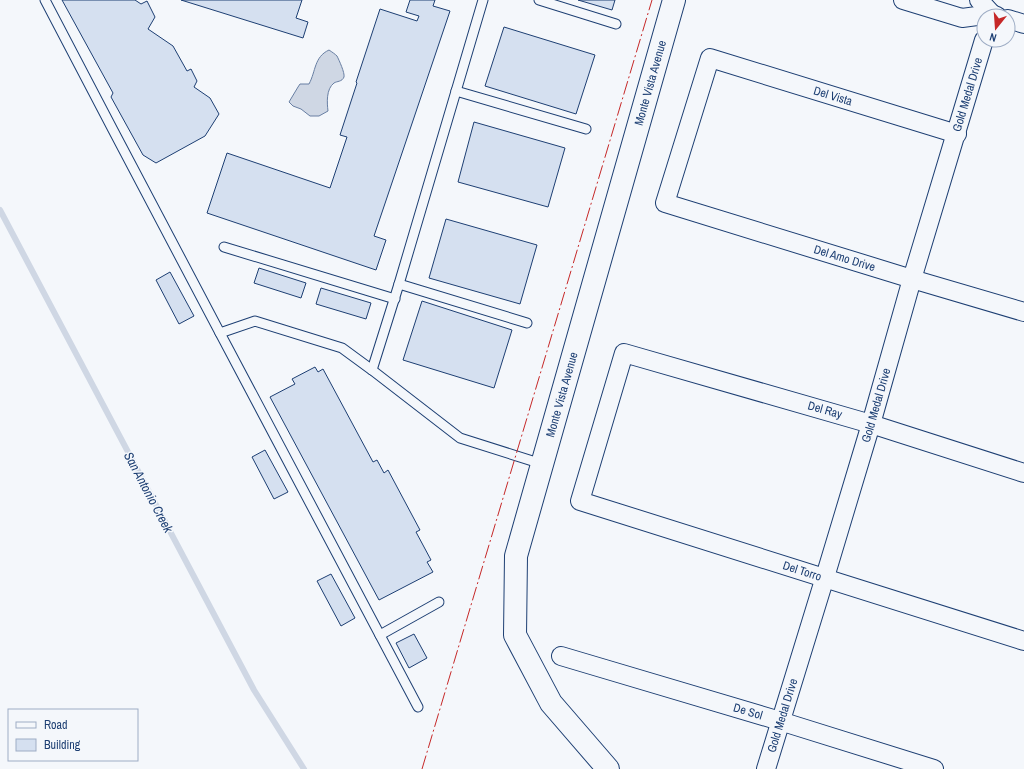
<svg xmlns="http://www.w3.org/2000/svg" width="1024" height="769" font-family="'Archivo Narrow',sans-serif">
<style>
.water{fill:#cfd7e4;stroke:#687fa3}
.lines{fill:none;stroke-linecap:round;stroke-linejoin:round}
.stream{stroke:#cfd7e4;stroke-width:6}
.building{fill:#d5e0f0;stroke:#1d3f73}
.service-casing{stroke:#1d3f73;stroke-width:11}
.minor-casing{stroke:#1d3f73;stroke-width:20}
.tertiary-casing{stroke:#1d3f73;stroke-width:24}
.service{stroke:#f4f7fb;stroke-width:9}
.minor{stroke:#f4f7fb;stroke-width:18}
.tertiary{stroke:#f4f7fb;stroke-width:22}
.power{stroke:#c62828;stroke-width:1;stroke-dasharray:14 3 2 3;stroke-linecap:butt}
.labels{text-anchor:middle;stroke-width:3;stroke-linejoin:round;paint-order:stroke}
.street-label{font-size:12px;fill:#1d3f73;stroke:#f4f7fb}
.water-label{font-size:13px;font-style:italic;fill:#1d3f73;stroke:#f4f7fb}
</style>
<rect width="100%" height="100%" fill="#f4f7fb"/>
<!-- water -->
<path class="water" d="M329,50C332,52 335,54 337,56C339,60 345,73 344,77C342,82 337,81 334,83C326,89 327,103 328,111L319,116H310L301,109L293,106L289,102L298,87L300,84H309C316,71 314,57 329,50Z"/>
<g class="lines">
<!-- stream -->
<polyline class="stream" points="0,210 254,690 304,769"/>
</g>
<!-- building -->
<g class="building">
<polygon points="62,0 135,0 141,4 147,1 155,17 148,29 173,46 187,71 191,69 197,81 194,87 210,98 219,114 205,136 156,163 143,155 111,97 113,93"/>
<polygon points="181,0 302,0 296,18 308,22 303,38"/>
<polygon points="410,0 435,0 433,6 450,11 374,236 386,240 376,270 207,213 227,153 330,188 347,137 340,135 357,83 356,82 380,9 417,21 419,16 406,12"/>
<polygon points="578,0 615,0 612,10"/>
<polygon points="504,27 595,55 576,114 485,86"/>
<polygon points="474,122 565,148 548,207 458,182"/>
<polygon points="446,219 537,245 520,304 429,278"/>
<polygon points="259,268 306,283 301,298 254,283"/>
<polygon points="170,272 194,316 179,324 156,280"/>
<polygon points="321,288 371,303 366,319 316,304"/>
<polygon points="422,301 512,330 494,388 403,360"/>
<polygon points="315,367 318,372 323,369 373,462 377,460 384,473 388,470 420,530 416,532 431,560 427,562 433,572 379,600 270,397 295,384 292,379"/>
<polygon points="265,450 288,492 274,499 252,457"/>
<polygon points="331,574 355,618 341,626 317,581"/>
<polygon points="414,634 427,658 409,668 396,643"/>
</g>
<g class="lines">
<defs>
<g id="service">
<polyline points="45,0 113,130 220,333 255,321 342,348 372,370 460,438 542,464"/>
<polyline points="539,0 616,24"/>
<polyline points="456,91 586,129"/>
<polyline points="224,247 395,299"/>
<polyline points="399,284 527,323"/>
<polyline points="220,333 418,707"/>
<polyline points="372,370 399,284 483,0"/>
<polyline points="380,635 439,602"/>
</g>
<g id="minor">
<polyline points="903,0 962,18 992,14 997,16"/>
<polyline points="979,0 992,14"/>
<polyline points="1008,19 1024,24"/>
<path id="s1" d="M957,134L710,58L665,203L912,279L1024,312"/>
<path id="s2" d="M1024,473L871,424L624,353L580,501L1024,641"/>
<path id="s3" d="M561,656L780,721L934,769"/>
<path id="s4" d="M766,769L825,577L871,424L912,279L984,40"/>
</g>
<g id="tertiary">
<path id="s5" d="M608,769L551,703L515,635L516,556L674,0"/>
</g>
</defs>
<!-- service casing -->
<use href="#service" class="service-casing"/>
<!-- minor casing -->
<use href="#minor" class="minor-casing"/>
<!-- tertiary casing -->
<use href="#tertiary" class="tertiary-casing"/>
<!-- service -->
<use href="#service" class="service"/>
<!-- minor -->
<use href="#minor" class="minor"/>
<!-- tertiary -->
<use href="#tertiary" class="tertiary"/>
<!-- power -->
<polyline class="power" points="422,769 652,0"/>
</g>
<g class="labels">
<!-- street labels -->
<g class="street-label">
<text dy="4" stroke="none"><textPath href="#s5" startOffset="735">Monte Vista Avenue</textPath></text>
<text dy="4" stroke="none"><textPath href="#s4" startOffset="704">Gold Medal Drive</textPath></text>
<text transform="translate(833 96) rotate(17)" y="4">Del Vista</text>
<text dy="4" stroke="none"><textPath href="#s1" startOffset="598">Del Amo Drive</textPath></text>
<text dy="4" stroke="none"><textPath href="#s5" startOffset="411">Monte Vista Avenue</textPath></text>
<text dy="4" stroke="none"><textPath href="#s4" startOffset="380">Gold Medal Drive</textPath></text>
<text transform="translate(825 410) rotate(16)" y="4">Del Ray</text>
<text dy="4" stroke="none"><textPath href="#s2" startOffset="805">Del Torro</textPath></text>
<text dy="4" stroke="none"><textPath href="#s3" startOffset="195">De Sol</textPath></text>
<text dy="4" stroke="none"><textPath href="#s4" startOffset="56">Gold Medal Drive</textPath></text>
</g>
<!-- water labels -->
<g class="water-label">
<text transform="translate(149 492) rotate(62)" y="5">San Antonio Creek</text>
</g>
</g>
<!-- legend -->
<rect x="8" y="709" width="130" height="52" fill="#f4f7fb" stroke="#9eadc5"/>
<rect x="16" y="722" width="20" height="6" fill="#f4f7fb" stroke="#9eadc5"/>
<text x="44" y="729" font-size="12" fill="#1d3f73">Road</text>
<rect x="16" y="739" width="20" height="12" fill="#d5e0f0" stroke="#9eadc5"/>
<text x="44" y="749" font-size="12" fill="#1d3f73">Building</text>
<!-- north arrow -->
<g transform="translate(996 28) rotate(197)"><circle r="19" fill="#f4f7fb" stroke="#9eadc5"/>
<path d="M0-3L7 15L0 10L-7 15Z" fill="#c62828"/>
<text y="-6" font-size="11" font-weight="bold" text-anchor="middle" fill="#1d3f73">N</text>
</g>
</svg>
